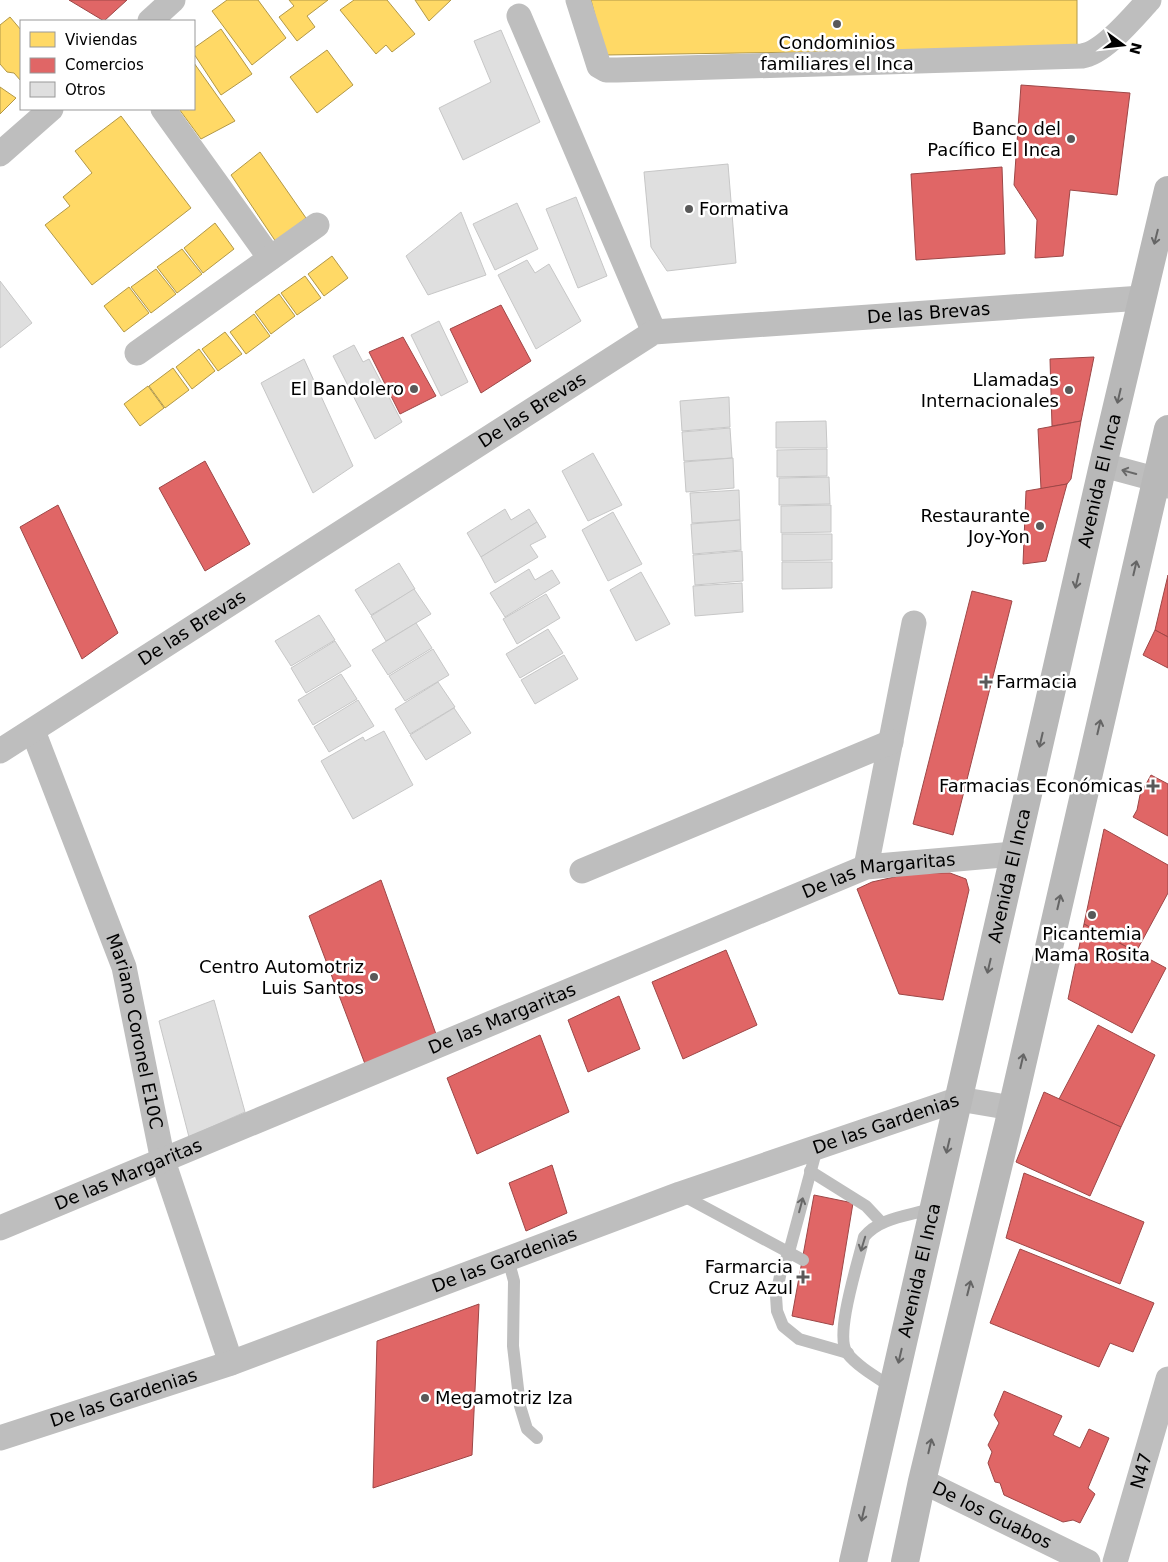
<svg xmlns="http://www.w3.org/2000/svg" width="1168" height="1562" font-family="'DejaVu Sans',sans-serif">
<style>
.homes{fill:#ffd966;stroke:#b29847}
.shops{fill:#e06666;stroke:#9d4747}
.building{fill:#dfdfdf;stroke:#c7c7c7}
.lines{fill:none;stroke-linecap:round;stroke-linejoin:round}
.lane{stroke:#bebebe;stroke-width:12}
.street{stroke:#bebebe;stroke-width:25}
.secondary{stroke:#b8b8b8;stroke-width:28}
.oneway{stroke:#656565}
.oneway2{stroke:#686868}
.poi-dot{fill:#595959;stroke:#fff;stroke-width:2}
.labels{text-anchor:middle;stroke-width:5;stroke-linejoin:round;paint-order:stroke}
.poi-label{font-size:18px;fill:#000;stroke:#fff;text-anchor:end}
.street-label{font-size:18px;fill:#000;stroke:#fff}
</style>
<rect width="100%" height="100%" fill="#fff"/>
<!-- homes -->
<g class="homes">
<polygon points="227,0 258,0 286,38 252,65 212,11"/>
<polygon points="289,0 328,0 307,16 315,27 297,41 279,17 294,6"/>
<polygon points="354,0 387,0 415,34 392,52 386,45 376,54 340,10"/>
<polygon points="415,0 451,0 429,21"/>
<polygon points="591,0 1077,0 1077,48 605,55"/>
<polygon points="10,17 21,30 21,81 14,73 7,72 0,64 0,25"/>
<polygon points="221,29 252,74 221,95 194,54 194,48"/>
<polygon points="327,50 353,85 317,113 290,77"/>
<polygon points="194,63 235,121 201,139 179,109 194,109"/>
<polygon points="0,87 16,98 0,114"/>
<polygon points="121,116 191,208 92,285 45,225 70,206 63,197 92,173 75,151"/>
<polygon points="260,152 306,218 276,242 231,175"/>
<polygon points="215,223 234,249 203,273 184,248"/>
<polygon points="182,249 202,274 177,293 157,267"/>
<polygon points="332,256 348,278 324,296 308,274"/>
<polygon points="156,269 176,294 151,313 131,287"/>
<polygon points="305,276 321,298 297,315 281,293"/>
<polygon points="129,287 149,313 124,332 104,306"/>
<polygon points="279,294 295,316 271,334 255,312"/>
<polygon points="254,314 270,336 246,354 230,332"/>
<polygon points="225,332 242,354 218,371 202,349"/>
<polygon points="199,349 215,371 192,389 176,367"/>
<polygon points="173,368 189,390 165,408 149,386"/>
<polygon points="148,386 164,408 140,426 124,404"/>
</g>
<!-- shops -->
<g class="shops">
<polygon points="69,0 127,0 104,21"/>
<polygon points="1021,85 1130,93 1117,195 1070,190 1063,256 1035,258 1037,220 1014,185"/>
<polygon points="1002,167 1005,254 916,260 911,174"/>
<polygon points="501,305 531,361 481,393 450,329"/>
<polygon points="403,337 436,396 400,414 369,352"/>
<polygon points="1094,357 1081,421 1052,426 1050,359"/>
<polygon points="1081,421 1071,479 1067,484 1041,489 1038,429"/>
<polygon points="205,461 250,544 205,571 159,488"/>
<polygon points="1067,484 1046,561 1023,564 1026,491"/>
<polygon points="58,505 118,633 82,659 20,527"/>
<polygon points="1168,575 1168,637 1155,630"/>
<polygon points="972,591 1012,601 953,835 913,824"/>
<polygon points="1155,630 1168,637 1168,668 1143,655"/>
<polygon points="1151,775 1168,784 1168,836 1133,817 1137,810 1140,795"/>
<polygon points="1104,829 1168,865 1168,893 1136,952 1084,924"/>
<polygon points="912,873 950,873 966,879 969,890 943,1000 899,994 857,889 872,882"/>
<polygon points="381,880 437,1037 365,1064 309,916"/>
<polygon points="1084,924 1166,968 1132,1033 1068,999"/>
<polygon points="726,950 757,1025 683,1059 652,982"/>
<polygon points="619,996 640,1049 588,1072 568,1020"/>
<polygon points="1098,1025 1155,1055 1121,1127 1059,1099"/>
<polygon points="540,1035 569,1112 477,1154 447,1078"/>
<polygon points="1044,1092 1121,1127 1090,1196 1016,1162"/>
<polygon points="552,1165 567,1213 526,1231 509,1183"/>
<polygon points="1024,1173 1144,1222 1120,1284 1006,1238"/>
<polygon points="814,1195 853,1203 833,1325 792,1316"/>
<polygon points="1020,1249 1154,1303 1133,1352 1110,1343 1099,1367 990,1323"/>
<polygon points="479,1304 472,1455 373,1488 377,1341"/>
<polygon points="1004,1391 1062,1416 1053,1435 1080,1448 1089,1429 1109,1438 1088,1488 1095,1494 1080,1523 1073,1520 1063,1522 1004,1495 1000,1483 995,1482 988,1463 992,1452 988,1445 999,1423 994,1415"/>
</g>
<!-- building -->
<g class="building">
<polygon points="501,30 540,122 463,160 439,108 491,82 474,41"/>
<polygon points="728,164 736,263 667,271 651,247 644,172"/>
<polygon points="576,197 607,276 578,288 546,209"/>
<polygon points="517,203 538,249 495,270 473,224"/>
<polygon points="461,212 486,275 428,295 406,256"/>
<polygon points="527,260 535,273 549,264 581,321 536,349 498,275"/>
<polygon points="0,281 32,323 0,348"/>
<polygon points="439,321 468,382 441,396 411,335"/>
<polygon points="354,345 363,362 369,359 402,422 375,439 333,356"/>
<polygon points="304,359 353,466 313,493 261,383"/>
<polygon points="729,397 730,427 682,431 680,401"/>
<polygon points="826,421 827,448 776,448 776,422"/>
<polygon points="730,428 732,458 684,461 682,432"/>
<polygon points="827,449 827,476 777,477 777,450"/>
<polygon points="593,453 622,505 588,521 562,471"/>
<polygon points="733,458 734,488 686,492 684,462"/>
<polygon points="829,477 830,504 779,505 779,478"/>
<polygon points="739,490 740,520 692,523 690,493"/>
<polygon points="831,505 831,532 781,533 781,506"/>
<polygon points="505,509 511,520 529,509 537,522 481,557 467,533"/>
<polygon points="613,512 642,564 608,581 582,530"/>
<polygon points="740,520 741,550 693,554 691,524"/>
<polygon points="537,522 546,537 530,545 538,557 495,583 481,557"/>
<polygon points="782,534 832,534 832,560 782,561"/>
<polygon points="742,551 743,581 695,585 693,555"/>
<polygon points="782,562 832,562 832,588 782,589"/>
<polygon points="399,563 415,589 371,615 355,590"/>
<polygon points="529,569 535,580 552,570 560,583 505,617 490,593"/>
<polygon points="641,572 670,624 636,641 610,590"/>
<polygon points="742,583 743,612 695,616 693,586"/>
<polygon points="414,589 431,614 386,641 371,616"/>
<polygon points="546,594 560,618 517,644 503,619"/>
<polygon points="319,615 335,640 291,666 275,641"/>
<polygon points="416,623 432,648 388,675 372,650"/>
<polygon points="548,629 563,653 520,678 506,654"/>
<polygon points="335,641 351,666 306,693 291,668"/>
<polygon points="433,649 449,675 405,701 389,676"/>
<polygon points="564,655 578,679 535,704 521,680"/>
<polygon points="341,674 357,699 313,725 298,700"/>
<polygon points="438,682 455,707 410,734 395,709"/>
<polygon points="358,700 374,726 329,752 314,727"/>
<polygon points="454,708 471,733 426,760 410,735"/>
<polygon points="384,731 413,785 353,819 321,761 363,737 365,741"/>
<polygon points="214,1000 245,1112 189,1137 159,1021"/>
</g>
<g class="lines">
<!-- lane -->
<g class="lane">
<polyline points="817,1148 789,1252 781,1271 776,1296 777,1311 783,1326 799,1339 848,1353"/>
<polyline points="810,1171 866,1206 881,1222"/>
<polyline points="680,1194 803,1260"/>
<polyline points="508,1259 514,1281 513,1346 520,1406 527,1429 537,1438"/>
<path d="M893,1388C878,1378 858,1367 847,1353C834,1335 859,1260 864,1237C880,1217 910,1216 934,1208"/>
</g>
<!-- street -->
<g class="street">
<path d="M578,0L599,66L606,70H617L1082,56C1104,53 1134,16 1149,0"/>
<polyline points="519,16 654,332"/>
<polyline points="150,21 173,0"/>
<polyline points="163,109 270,258"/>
<polyline points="0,154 51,109"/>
<polyline points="137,353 317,225"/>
<polyline points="1103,465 1155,479 1168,486"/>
<path id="s1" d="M33,731L124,967L163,1161L231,1363"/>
<path id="s2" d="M0,751L654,332L1142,298"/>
<polyline points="866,867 914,623"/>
<polyline points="582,871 891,742"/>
<path id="s3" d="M0,1228L866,867L1014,854"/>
<path id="s4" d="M0,1438L231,1363L680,1194L959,1099L1012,1108"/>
<path id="s5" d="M922,1481L1088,1562"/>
<path id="s6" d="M1115,1562L1168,1379"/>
</g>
<!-- secondary -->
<g class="secondary">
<path id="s7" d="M853,1562L1103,465L1168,190"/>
<polyline points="905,1562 922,1481 1008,1126 1168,429"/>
</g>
</g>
<!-- one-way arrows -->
<defs><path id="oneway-shaft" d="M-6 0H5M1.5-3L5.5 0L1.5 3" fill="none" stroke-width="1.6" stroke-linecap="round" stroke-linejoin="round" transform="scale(1.25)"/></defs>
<g class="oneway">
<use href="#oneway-shaft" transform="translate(1156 237) rotate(104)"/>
<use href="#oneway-shaft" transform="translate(1119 396) rotate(103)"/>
<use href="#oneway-shaft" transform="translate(1135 568) rotate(-77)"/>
<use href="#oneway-shaft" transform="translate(1077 581) rotate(103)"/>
<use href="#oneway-shaft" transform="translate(1099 727) rotate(-77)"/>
<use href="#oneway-shaft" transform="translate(1041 740) rotate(103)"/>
<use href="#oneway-shaft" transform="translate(1059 902) rotate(-77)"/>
<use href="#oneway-shaft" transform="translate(989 966) rotate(103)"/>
<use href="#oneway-shaft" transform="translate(1022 1061) rotate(-77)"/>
<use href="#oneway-shaft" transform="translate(948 1146) rotate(103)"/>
<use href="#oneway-shaft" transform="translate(969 1288) rotate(-76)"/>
<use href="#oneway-shaft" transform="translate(900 1356) rotate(103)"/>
<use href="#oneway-shaft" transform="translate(930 1446) rotate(-77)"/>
<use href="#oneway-shaft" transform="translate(863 1514) rotate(103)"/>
</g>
<g class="oneway2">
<use href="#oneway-shaft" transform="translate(1129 472) rotate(-165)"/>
<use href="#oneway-shaft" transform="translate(801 1205) rotate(-75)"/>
<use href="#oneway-shaft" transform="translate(863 1244) rotate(107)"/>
</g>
<!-- markers -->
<g class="poi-dot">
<circle cx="837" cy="24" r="5"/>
<circle cx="1071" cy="139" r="5"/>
<circle cx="689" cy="209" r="5"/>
<circle cx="414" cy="389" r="5"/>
<circle cx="1069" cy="390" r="5"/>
<circle cx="1040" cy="526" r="5"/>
<path d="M983.5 674.5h5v5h5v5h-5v5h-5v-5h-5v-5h5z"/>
<path d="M1150.5 778.5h5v5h5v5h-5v5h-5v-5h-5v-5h5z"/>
<circle cx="1092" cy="915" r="5"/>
<circle cx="374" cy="977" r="5"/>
<path d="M800.5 1269.5h5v5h5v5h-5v5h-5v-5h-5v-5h5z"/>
<circle cx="425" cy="1398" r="5"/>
</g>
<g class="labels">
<!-- poi labels -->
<g class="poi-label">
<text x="837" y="49" text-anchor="middle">Condominios<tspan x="837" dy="21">familiares el Inca</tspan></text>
<text x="1061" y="135">Banco del<tspan x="1061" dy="21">Pacífico El Inca</tspan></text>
<text x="699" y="215" text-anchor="start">Formativa</text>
<text x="1059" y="386">Llamadas<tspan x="1059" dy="21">Internacionales</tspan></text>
<text x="404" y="395">El Bandolero</text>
<text x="1030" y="522">Restaurante<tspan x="1030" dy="21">Joy-Yon</tspan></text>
<text x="996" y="688" text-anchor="start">Farmacia</text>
<text x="1143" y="792">Farmacias Económicas</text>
<text x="1092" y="940" text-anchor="middle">Picantemia<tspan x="1092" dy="21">Mama Rosita</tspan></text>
<text x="364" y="973">Centro Automotriz<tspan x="364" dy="21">Luis Santos</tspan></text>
<text x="793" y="1273">Farmarcia<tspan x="793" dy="21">Cruz Azul</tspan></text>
<text x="435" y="1404" text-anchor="start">Megamotriz Iza</text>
</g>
<!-- street labels -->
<g class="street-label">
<text dy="6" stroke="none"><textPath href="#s2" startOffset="1052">De las Brevas</textPath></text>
<text dy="6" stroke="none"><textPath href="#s2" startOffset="632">De las Brevas</textPath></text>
<text dy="6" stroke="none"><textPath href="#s7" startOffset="1109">Avenida El Inca</textPath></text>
<text dy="6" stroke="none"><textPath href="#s2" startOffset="228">De las Brevas</textPath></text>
<text dy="6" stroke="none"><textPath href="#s7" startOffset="704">Avenida El Inca</textPath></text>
<text dy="6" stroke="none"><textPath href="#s3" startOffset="949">De las Margaritas</textPath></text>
<text dy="6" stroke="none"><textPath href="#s3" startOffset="544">De las Margaritas</textPath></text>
<text dy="6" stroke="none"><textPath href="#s1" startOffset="318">Mariano Coronel E10C</textPath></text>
<text dy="6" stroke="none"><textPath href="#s4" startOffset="940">De las Gardenias</textPath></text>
<text dy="6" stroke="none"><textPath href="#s3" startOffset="139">De las Margaritas</textPath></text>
<text dy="6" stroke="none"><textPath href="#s4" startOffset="535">De las Gardenias</textPath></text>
<text dy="6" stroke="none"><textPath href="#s7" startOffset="299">Avenida El Inca</textPath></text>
<text dy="6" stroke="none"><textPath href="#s4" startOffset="130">De las Gardenias</textPath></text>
<text dy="6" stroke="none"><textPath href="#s6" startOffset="95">N47</textPath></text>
<text dy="6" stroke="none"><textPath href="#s5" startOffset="78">De los Guabos</textPath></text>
</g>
</g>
<!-- legend -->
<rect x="20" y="20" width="175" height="90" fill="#ffffff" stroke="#999999"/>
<rect x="30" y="32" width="25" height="15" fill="#ffd966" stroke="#999999"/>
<text x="65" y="45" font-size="15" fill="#000000">Viviendas</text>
<rect x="30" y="58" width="25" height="15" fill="#e06666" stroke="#999999"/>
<text x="65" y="70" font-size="15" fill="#000000">Comercios</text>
<rect x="30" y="82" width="25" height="15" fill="#dfdfdf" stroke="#999999"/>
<text x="65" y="95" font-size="15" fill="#000000">Otros</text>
<!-- north arrow -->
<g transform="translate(1123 45) rotate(105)" stroke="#ffffff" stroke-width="4" paint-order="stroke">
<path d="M0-4L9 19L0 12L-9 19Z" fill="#000000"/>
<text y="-8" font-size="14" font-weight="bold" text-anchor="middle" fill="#000000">N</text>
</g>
</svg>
